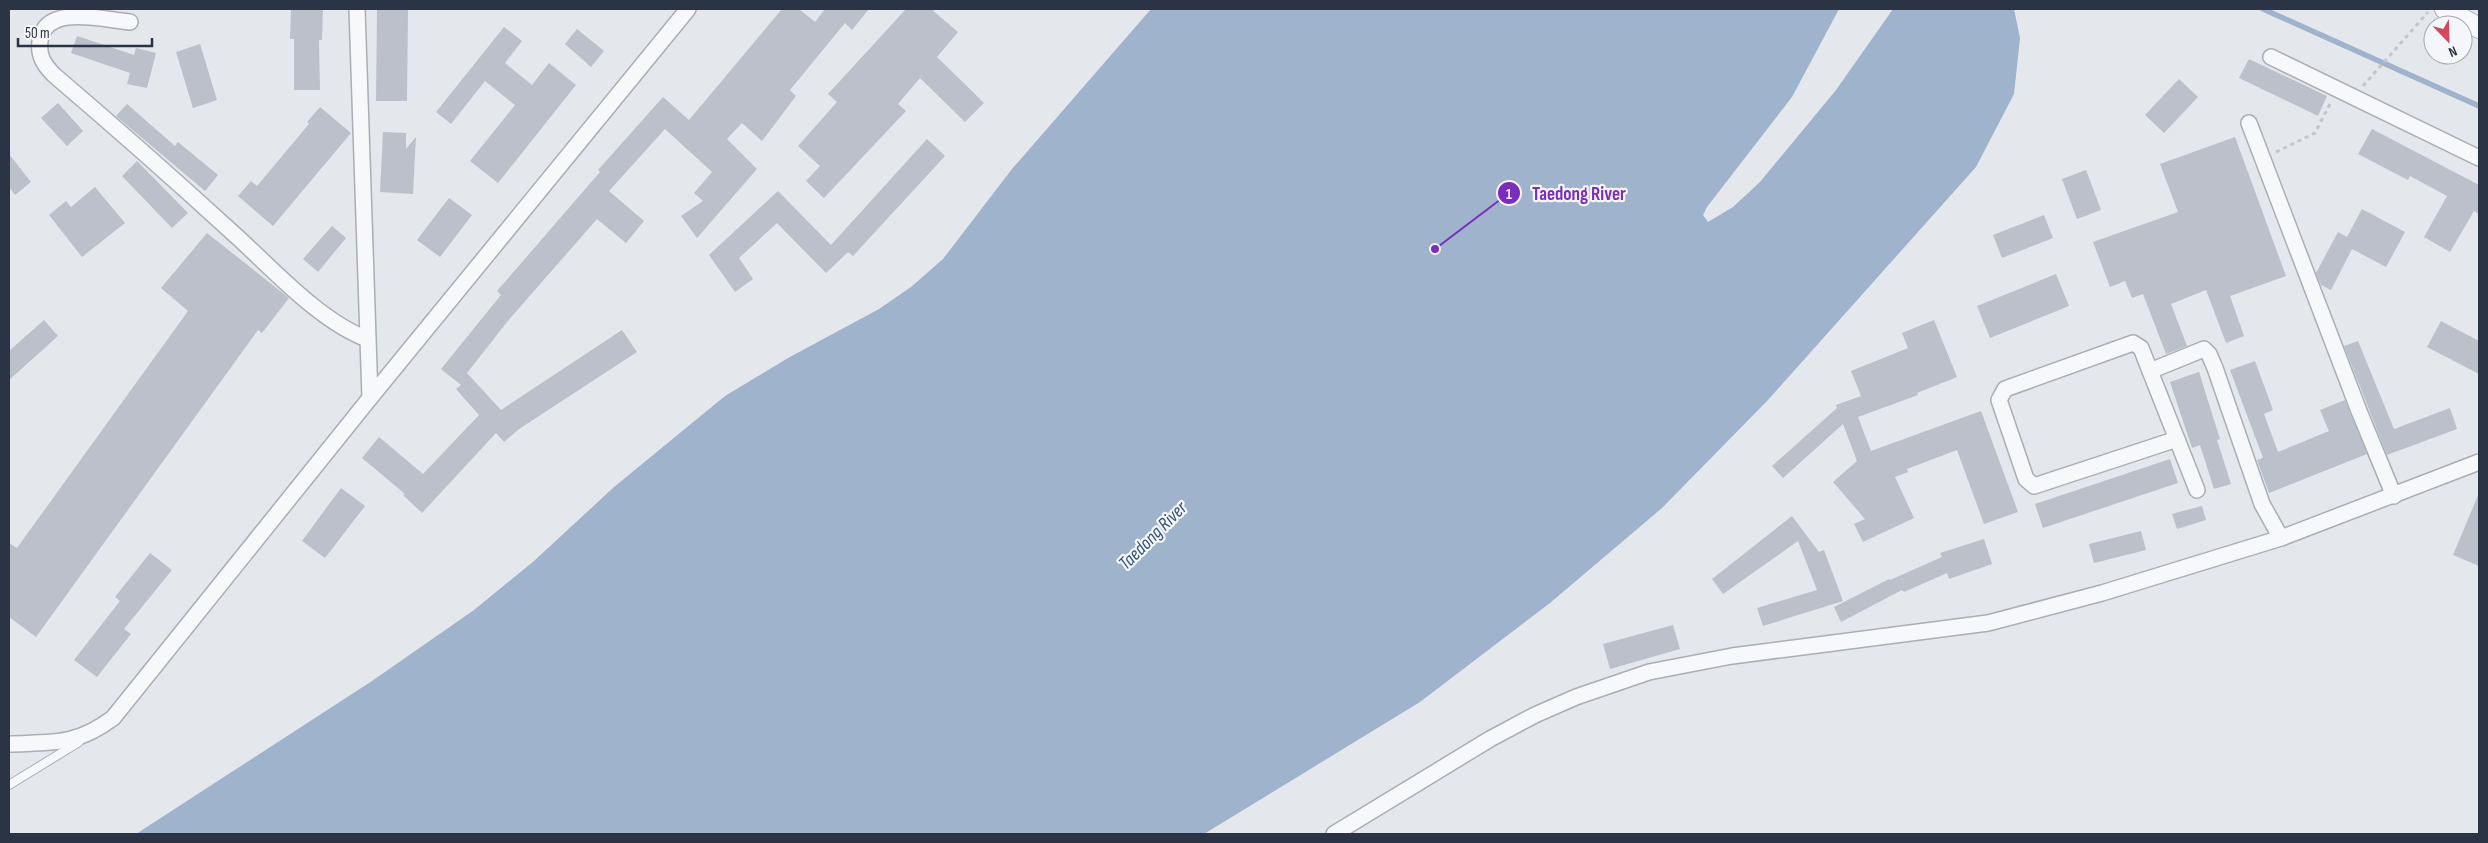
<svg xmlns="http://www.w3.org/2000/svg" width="2488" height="843" font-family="'Sofia Sans Condensed',sans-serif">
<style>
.water{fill:#9fb4cc}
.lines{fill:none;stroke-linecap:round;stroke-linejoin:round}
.stream{stroke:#9fb4cc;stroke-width:5.5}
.building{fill:#bbc0ca}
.service-casing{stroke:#a9aeb7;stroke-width:10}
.minor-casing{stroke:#a9aeb7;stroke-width:18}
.tertiary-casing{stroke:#a9aeb7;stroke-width:22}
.path{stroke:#c2c5cb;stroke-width:3;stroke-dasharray:4 4;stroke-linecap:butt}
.service{stroke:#f7f8fa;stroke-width:8}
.minor{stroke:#f7f8fa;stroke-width:15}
.tertiary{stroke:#f7f8fa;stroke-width:20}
.labels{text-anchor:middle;stroke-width:4.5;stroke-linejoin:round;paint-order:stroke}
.water-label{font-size:19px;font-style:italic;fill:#34527a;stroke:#f4f6f9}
.leader{fill:none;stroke:#7b2cbf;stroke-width:2}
.callout-dot{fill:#7b2cbf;stroke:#f4f6f9;stroke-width:2}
.mark-label{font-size:15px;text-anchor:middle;font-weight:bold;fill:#fff}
.callout-label{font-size:19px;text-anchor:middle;font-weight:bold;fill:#7b2cbf;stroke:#f4f6f9;stroke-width:4.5;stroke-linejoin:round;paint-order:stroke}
</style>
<rect width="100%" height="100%" fill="#e4e7ec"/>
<!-- water -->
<polygon class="water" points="1151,9 1839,9 1792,97 1707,207 1703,215 1708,222 1733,207 1760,182 1836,90 1893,9 2014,9 2020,38 2014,94 1976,167 1768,400 1662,508 1550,603 1420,702 1204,834 136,834 372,681 474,610 534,561 614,487 725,396 788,358 879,309 911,287 943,259 1012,169"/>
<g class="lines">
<!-- stream -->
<polyline class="stream" points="2263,9 2479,106"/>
</g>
<!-- building -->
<g class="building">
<polygon points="291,9 323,9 322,40 319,40 320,90 294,90 294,39 290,39"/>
<polygon points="377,9 408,9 407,101 376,101"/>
<polygon points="782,9 799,9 815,22 825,9 869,9 852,30 845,23 790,90 796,96 762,141 742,123 727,139 757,169 697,238 681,216 703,201 694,193 712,172 665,129 609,191 644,221 626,243 597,219 507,322 467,373 501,410 622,330 637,352 519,429 504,442 496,433 422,513 403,495 405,494 362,458 379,437 423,474 479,415 456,389 461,385 441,369 501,295 497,291 600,172 598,170 663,97 689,120"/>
<polygon points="906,9 931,9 958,32 937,57 984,103 965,122 920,78 898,104 906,111 824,198 806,181 820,166 798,146 837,102 828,94"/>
<polygon points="504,27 522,41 505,63 532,85 549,63 576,85 498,183 470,161 515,105 485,81 451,124 436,112"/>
<polygon points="577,29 604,51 591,67 565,44"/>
<polygon points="77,36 134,55 136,48 156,53 147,88 127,84 130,73 71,53"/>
<polygon points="200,44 217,100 193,108 176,52"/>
<polygon points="2249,59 2327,96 2318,116 2239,78"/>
<polygon points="2179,79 2198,97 2164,133 2145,115"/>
<polygon points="58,103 83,131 67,146 41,118"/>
<polygon points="127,104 175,146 178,142 218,175 205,191 116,116"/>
<polygon points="320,107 351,133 273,226 238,196 251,181 257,186 309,124 307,122"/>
<polygon points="2372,129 2479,185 2479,214 2474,211 2450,252 2424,237 2447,196 2410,176 2408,180 2358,154"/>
<polygon points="383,132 406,133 406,149 416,137 413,194 380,192"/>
<polygon points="2235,137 2286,276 2230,296 2244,336 2226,343 2206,290 2171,304 2187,346 2166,354 2143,294 2132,298 2125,281 2110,287 2093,242 2178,212 2160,164"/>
<polygon points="927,139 945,156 853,256 848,252 826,273 777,223 739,258 753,279 735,292 709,255 778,191 831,245"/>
<polygon points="9,154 31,182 15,195 9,187"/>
<polygon points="137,161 188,213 172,228 122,176"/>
<polygon points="2086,170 2101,210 2077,219 2062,179"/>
<polygon points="95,187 125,223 82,257 49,215 66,201 71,207"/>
<polygon points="449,198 472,215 440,257 417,240"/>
<polygon points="2362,209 2405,232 2386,267 2352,249 2331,290 2321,285 2316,273 2338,232 2347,237"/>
<polygon points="2044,215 2053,238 2002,258 1993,235"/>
<polygon points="332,226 346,238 318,272 303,259"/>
<polygon points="207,233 289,298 262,333 258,330 36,637 9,617 9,543 17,548 188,311 161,288"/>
<polygon points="2056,274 2069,306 1990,338 1977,306"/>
<polygon points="44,320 58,336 9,380 9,351"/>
<polygon points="1934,320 1957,377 1917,393 1918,395 1858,417 1871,451 1981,411 2018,512 1984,524 1957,450 1907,469 1908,472 1895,477 1914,518 1863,542 1854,524 1865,519 1833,482 1857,461 1843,424 1783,478 1772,466 1837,408 1836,405 1861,396 1851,371 1908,348 1902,333"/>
<polygon points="2441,321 2479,341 2479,374 2427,347"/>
<polygon points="2358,341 2394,429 2450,408 2457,429 2387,455 2344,346"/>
<polygon points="2255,361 2273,410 2264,414 2278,452 2329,431 2320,410 2345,400 2367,454 2269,493 2257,460 2263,458 2230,370"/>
<polygon points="2199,372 2220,439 2217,440 2231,484 2214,489 2200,445 2192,448 2170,382"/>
<polygon points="2170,459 2178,483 2043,528 2035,504"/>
<polygon points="341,488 365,506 325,558 302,541"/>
<polygon points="2479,493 2479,566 2453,555"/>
<polygon points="2202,506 2206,520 2177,529 2172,514"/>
<polygon points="1792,516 1819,552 1824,550 1843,601 1763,626 1757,608 1817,590 1798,541 1723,594 1712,579"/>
<polygon points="2141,531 2146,550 2094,563 2089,544"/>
<polygon points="1984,539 1992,564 1949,579 1947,573 1904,592 1902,590 1841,622 1834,607 1889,579 1890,580 1942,557 1940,553"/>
<polygon points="150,553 172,570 124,629 131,634 97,677 74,660 120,601 115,597"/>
<polygon points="1673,625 1680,649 1610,669 1603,644"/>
</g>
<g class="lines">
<defs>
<polyline id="service" points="9,785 79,742"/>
<g id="minor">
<polyline points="357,9 370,398"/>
<path d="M130,22C104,20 45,3 40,41C38,56 44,65 54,75C115,127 175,180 234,234C273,269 318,320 367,339"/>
<polyline points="2271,57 2479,158"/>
<polyline points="2249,123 2359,411 2394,496"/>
<polyline points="2150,371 2197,490"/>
<polyline points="2177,439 2034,486 2026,479 1999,400 2005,389 2133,343 2141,348 2150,371 2204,349 2209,354 2215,368 2262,504 2281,538"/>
<path d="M9,744C54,742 75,746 113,718L370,398L688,9"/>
<polyline points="1334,834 1490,739 1535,715 1576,697 1649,672 1732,656 1988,623 2102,593 2281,538 2479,462"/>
</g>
<polyline id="tertiary" points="2445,9 2479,28"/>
</defs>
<!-- service casing -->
<use href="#service" class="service-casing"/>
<!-- minor casing -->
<use href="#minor" class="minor-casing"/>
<!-- tertiary casing -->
<use href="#tertiary" class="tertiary-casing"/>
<!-- path -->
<g class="path">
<polyline points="2363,86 2428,12"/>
<polyline points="2276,152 2315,133 2331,102"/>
</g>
<!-- service -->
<use href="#service" class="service"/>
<!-- minor -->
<use href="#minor" class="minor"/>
<!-- tertiary -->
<use href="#tertiary" class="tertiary"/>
</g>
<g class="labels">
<!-- water labels -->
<g class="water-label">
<text transform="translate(1152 535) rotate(-45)" y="7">Taedong River</text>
</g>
</g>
<!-- callouts -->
<path class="leader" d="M1435 249L1509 193"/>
<g class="callout-dot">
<circle cx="1435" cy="249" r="5"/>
<circle cx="1509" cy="193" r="12"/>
</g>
<g class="mark-label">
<text x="1509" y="199">1</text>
</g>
<g class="callout-label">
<text x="1579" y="200">Taedong River</text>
</g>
<!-- border -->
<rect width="2488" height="843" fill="none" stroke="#2b3445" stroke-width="20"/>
<!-- north arrow -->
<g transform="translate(2448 40) rotate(157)"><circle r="24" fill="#f4f6f9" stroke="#a4a8b1"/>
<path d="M0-4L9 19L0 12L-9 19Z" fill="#d1495b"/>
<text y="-8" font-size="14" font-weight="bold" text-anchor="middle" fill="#2b3445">N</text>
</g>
<!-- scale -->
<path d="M18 38v8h134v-8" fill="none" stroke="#2b3445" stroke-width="2.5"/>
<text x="25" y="38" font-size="15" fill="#2b3445" stroke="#f4f6f9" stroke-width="4" paint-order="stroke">50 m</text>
</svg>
